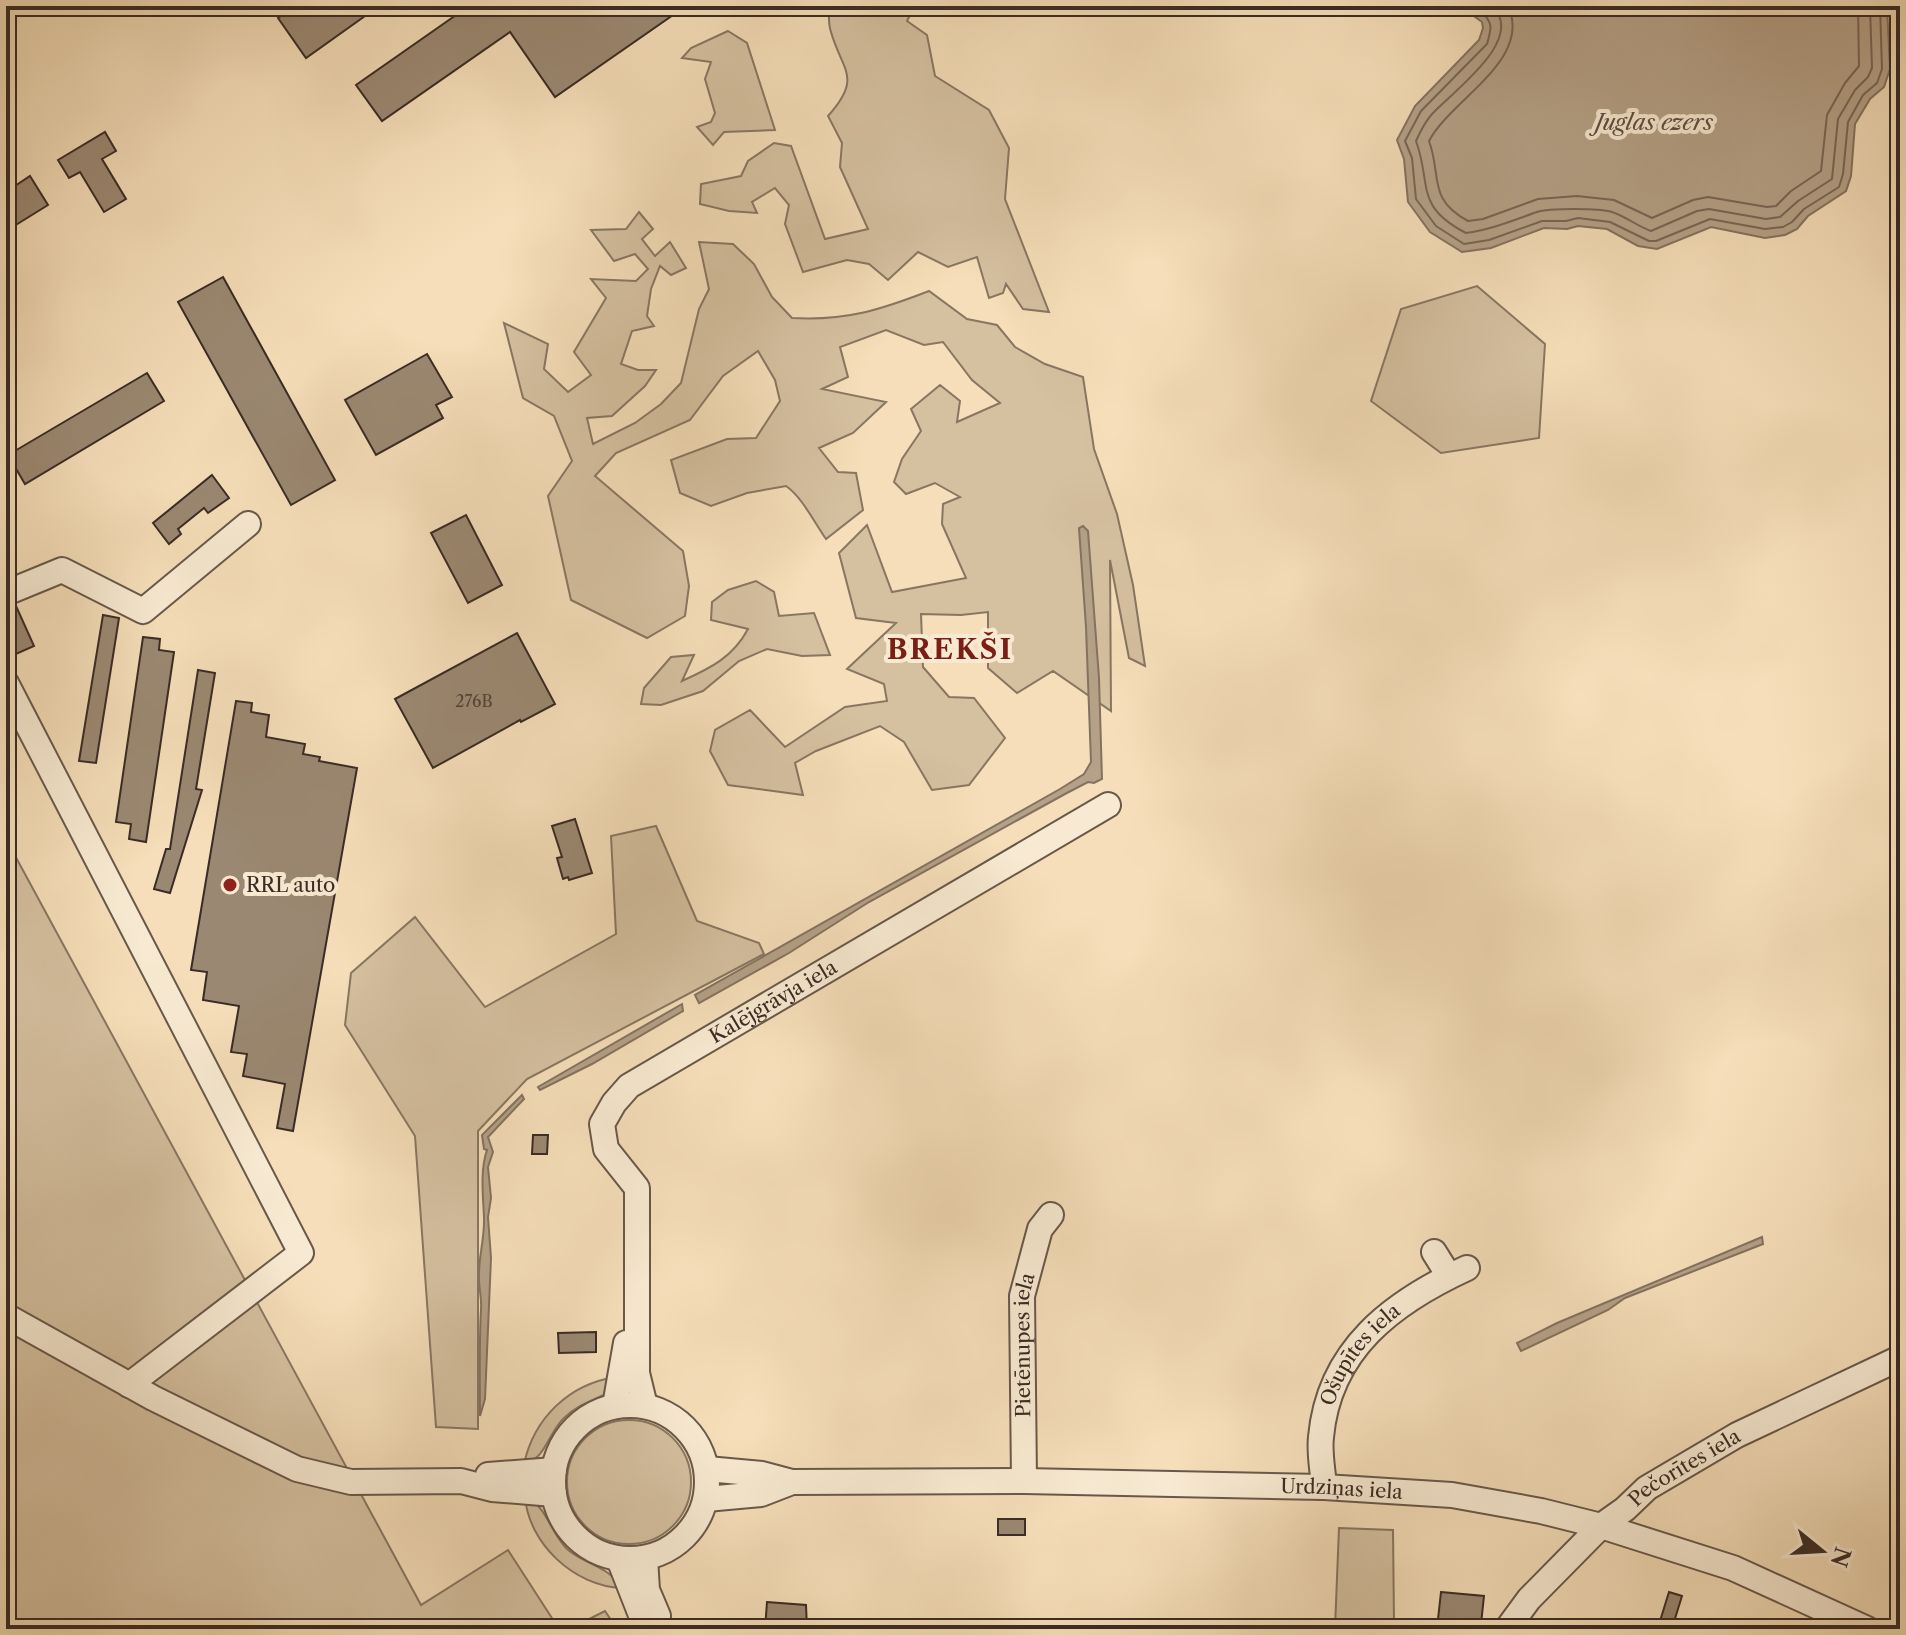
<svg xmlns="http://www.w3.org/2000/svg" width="1906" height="1635" font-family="'Libre Caslon Text',serif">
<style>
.green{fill:#d5c0a0;stroke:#887662;stroke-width:2}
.water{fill:#b5a187;stroke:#847260;stroke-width:2}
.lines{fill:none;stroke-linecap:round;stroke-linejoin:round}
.shore{stroke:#786656;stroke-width:2}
.building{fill:#9b8872;stroke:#3a2b25;stroke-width:2}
.minor-casing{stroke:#69584a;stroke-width:28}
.minor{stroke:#f8ead2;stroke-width:24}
.poi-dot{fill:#8f2418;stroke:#f8ead2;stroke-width:3}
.labels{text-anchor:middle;stroke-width:8;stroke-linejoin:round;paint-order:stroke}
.number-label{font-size:16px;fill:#524238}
.poi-label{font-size:20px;fill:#3a2b25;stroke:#f8ead2;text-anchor:start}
.street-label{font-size:20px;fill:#3a2b25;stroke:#f8ead2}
.water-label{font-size:22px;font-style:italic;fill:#5f4e42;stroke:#f8ead2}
.district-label{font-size:28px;font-weight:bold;letter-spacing:2px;fill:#7a1f14;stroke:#f8ead2}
</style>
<rect width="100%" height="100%" fill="#f5deb9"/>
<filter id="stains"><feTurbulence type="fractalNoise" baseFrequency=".0025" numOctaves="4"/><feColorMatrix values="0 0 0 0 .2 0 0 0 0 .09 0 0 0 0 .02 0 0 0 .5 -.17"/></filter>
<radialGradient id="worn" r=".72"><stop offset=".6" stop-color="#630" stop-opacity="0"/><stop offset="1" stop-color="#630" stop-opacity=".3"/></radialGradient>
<!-- green -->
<g class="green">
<path d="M829,6H915L907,21L927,35L935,76L989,110L1009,148L1005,199L1049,312L1023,309L1006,284L1003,293L989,298L977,257L948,267L918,252L888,280L869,264L847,260L803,272L785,224L789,205L775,188L752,202L757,213L729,211L700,204L701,184L741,176L748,161L774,143L791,146L825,239L868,229L840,167L842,143L828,116C863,77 842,71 831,32C828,24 829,14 829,6Z"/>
<polygon points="728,31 747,43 775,130 724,132 713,145 697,127 711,122 715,113 705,79 711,62 682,58 691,48"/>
<path d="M639,212L653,229L642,239L655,256L670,242L686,268L671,275L660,266L651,289L647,316L654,326L632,331L621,364L638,370H656L645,386L612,416L587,418L593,444L635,423L661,404L681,383L699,309L709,289L699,242L733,244L754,264L772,297L792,318C846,321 880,310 929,291L967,319L997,325L1015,347L1045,364L1083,377L1094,449L1117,514L1133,585L1145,666L1129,658L1110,560L1111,711L1053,671L1017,693L988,668V612L961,615L921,614L923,667L949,697L974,698L1005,738L969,785L932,790L904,742L880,726L816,751L795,763L803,795L728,785L710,751L715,730L750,710L785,747L845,707L887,701L884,684L847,669L896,623L856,618L839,553L867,525L892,592L966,578L942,524L943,504L960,497L935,483L906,494L894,482L902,459L921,431L911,409L940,385L960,401L957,422L1000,403L972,380L943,342L924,345L886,330L840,347L848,377L822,389L886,402L853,433L819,448L838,472L856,473L863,510L826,539C814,522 802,497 786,486L747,493L711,506L680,493L671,460L727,439L756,438L780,401L775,380L758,351L723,376L690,420L616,453L595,476L683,551L689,586L685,616L647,638L571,600L548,496L572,461L554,416L523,398L504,323L548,344L544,369L568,392L591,375L574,352L606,298L591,279L636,281L648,269L635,254L614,261L591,230L626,229Z"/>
<polygon points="1477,286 1545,344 1539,438 1441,453 1371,401 1401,309"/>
<path d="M756,581L774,592L779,616L814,613L830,655L802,656L767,649L739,661L703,691L661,705L641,704L644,688L671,657L694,655L682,681C711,668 733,657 748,629L711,620L712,602L728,590Z"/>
<polygon points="656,826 697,921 759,943 764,954 527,1079 478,1131 478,1429 436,1427 415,1136 345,1025 351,973 415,917 485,1007 616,934 611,836"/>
<polygon points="6,839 421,1605 508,1550 559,1629 6,1629"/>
<path d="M616,1377L608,1393C592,1401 577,1405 564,1418C548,1433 546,1459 524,1464C534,1418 569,1384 616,1377Z"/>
<circle cx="629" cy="1482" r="62"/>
<path d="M525,1497C547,1505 550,1533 567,1549C585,1565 609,1566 622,1588C574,1586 529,1544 525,1497Z"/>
<polygon points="1339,1528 1393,1530 1394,1623 1335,1628"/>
<polygon points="605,1611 617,1629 569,1629"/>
</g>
<!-- water -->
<g class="water">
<polygon points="1469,6 1887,6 1890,69 1884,87 1870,99 1855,124 1851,176 1846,191 1808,216 1797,229 1785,235 1765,238 1711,227 1657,249 1638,246 1607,229 1578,226 1567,229 1544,228 1491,248 1462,252 1430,232 1408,202 1404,159 1397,140 1415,106 1479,40 1483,28 1482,22 1474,16"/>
<polygon points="1083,526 1088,531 1099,678 1102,779 1094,783 1088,782 1065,794 869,902 789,953 699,1003 695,995 1060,789 1084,774 1091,762 1086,627 1079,528"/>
<polygon points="682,1004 683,1011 592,1064 540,1090 538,1087"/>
<path d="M522,1095L524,1099L488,1137L493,1152L488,1167L491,1198L488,1217L491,1258L485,1399L480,1416C480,1380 479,1345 481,1310C482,1299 479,1289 479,1279C478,1258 485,1238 484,1217C483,1195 480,1170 487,1150L484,1149L482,1135Z"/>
<polygon points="1762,1237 1763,1244 1625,1298 1608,1310 1521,1351 1517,1343 1557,1323"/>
</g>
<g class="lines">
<!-- shore -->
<g class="shore">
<path d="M1478,6C1490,23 1494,21 1487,44L1421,111L1405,141L1412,158L1416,199L1436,226L1464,244L1489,240L1542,221H1566L1578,218L1610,222L1649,241H1656L1710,219L1765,229L1783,227L1792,222L1804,209L1839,187L1843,174L1848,122L1863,95L1877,83L1882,69L1880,6"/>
<path d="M1492,6C1527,39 1453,91 1432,114C1425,122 1420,132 1416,141C1432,185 1414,206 1466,233C1490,230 1514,220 1537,212C1548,208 1600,208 1612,212C1625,216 1637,226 1651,231L1697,211L1709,209L1766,219L1780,217L1798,201L1832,179L1838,119L1855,90L1868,77L1872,68L1870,6"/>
<path d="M1508,6C1533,60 1451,99 1429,141C1442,176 1427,199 1468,221L1483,219L1538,199L1577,196L1614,200L1652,218L1693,200L1708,197L1767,207L1776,206L1791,191L1821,171L1827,115L1845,83L1859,66L1858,6"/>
</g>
</g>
<!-- building -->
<g class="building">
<polygon points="295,6 379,6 306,58 278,18"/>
<polygon points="469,6 686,6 555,97 510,32 382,121 356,85"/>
<polygon points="105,132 116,151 102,159 126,199 104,212 80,172 69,178 58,160"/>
<polygon points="30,176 48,205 6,231 6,192"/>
<polygon points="223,277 335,480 291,505 178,302"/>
<polygon points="427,354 452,397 436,405 443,418 376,455 345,400"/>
<polygon points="147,373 164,401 25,484 8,455"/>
<polygon points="212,475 229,498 208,513 204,508 178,529 181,534 169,544 153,523"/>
<polygon points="466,515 502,585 468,603 431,533"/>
<polygon points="16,606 34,646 16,654 6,631 6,611"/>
<polygon points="103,615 119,618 96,763 79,761"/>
<polygon points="517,633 555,704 521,722 520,720 433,768 395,699"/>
<polygon points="143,637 160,639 159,650 174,652 146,842 129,839 131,824 116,822"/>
<polygon points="198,670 215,673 196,789 202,790 170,893 154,889 166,849 170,849"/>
<polygon points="236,701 252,703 251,712 269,715 266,737 305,744 303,754 320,757 319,761 357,768 293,1131 277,1128 285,1084 243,1076 247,1054 231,1052 239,1006 203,1000 207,972 191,970"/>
<polygon points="575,819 592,873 569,880 568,877 563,879 557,858 562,857 552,826"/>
<polygon points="533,1135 548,1135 547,1154 532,1154"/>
<polygon points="596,1332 596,1352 559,1353 558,1333"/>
<rect x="998" y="1519" width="27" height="16"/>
<polygon points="1441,1592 1484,1596 1481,1624 1438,1619"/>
<polygon points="1669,1592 1682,1596 1673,1625 1660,1621"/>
<polygon points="767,1602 806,1605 807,1629 765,1629"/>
</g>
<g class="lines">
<defs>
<g id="minor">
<polyline points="6,593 62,570 143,611 248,524"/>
<polyline points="6,683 301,1253 129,1385"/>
<polyline points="1434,1252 1449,1276"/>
<polyline points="6,1316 153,1398 297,1469 351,1482 461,1481 492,1489 554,1494"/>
<circle cx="630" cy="1482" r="77"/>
<polyline points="615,1406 626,1343"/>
<path id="s1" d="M645,1406L637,1373V1188L606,1149L602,1124L614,1103L629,1086L1108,805"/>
<path id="s2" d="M707,1469L762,1474L792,1482L1024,1481L1324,1487L1452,1495L1541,1511L1601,1526L1733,1568L1867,1629"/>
<polyline points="488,1475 554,1470"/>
<path id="s3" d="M1024,1481L1022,1296L1040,1229L1051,1215"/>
<path id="s4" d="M1324,1487C1323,1471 1319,1453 1321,1437C1329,1349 1393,1302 1467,1268"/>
<polyline points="706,1499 761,1494 792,1482"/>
<polyline points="645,1558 647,1590 658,1616"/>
<polyline points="619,1559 641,1615 652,1629"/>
<path id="s5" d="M1507,1629L1529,1599L1601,1526L1625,1509L1647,1488L1737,1435L1900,1358"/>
</g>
</defs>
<!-- minor casing -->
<use href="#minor" class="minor-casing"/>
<!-- minor -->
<use href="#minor" class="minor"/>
</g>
<!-- markers -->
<circle class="poi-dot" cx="230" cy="885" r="8"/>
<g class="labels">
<!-- number labels -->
<g class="number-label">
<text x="474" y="707">276B</text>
</g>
<!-- poi labels -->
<g class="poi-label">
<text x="246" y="892">RRL auto</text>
</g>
<!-- street labels -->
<g class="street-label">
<text dy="7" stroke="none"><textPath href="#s1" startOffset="508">Kalējgrāvja iela</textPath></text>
<text dy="7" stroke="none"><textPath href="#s3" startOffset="136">Pietēnupes iela</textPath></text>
<text dy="7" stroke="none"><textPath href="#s4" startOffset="144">Ošupītes iela</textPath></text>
<text dy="7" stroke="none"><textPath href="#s5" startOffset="242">Pečorītes iela</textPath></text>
<text dy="7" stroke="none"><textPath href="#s2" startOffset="636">Urdziņas iela</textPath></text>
</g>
<!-- water labels -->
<g class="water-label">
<text x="1654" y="130">Juglas ezers</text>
</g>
<!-- district labels -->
<g class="district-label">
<text x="950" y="659">BREKŠI</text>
</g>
</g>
<!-- margin -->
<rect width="1906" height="1635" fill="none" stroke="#f5deb9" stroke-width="32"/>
<rect x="8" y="8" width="1890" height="1619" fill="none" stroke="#3a2b25" stroke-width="4"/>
<rect x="16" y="16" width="1874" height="1603" fill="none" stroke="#3a2b25" stroke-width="2"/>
<!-- north arrow -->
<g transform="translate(1822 1551) rotate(108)" stroke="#f8ead2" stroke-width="6" paint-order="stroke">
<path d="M0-6L14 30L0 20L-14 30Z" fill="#3a2b25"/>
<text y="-12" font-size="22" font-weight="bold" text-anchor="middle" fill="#3a2b25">N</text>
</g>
<rect width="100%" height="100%" filter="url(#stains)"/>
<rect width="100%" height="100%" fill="url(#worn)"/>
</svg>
